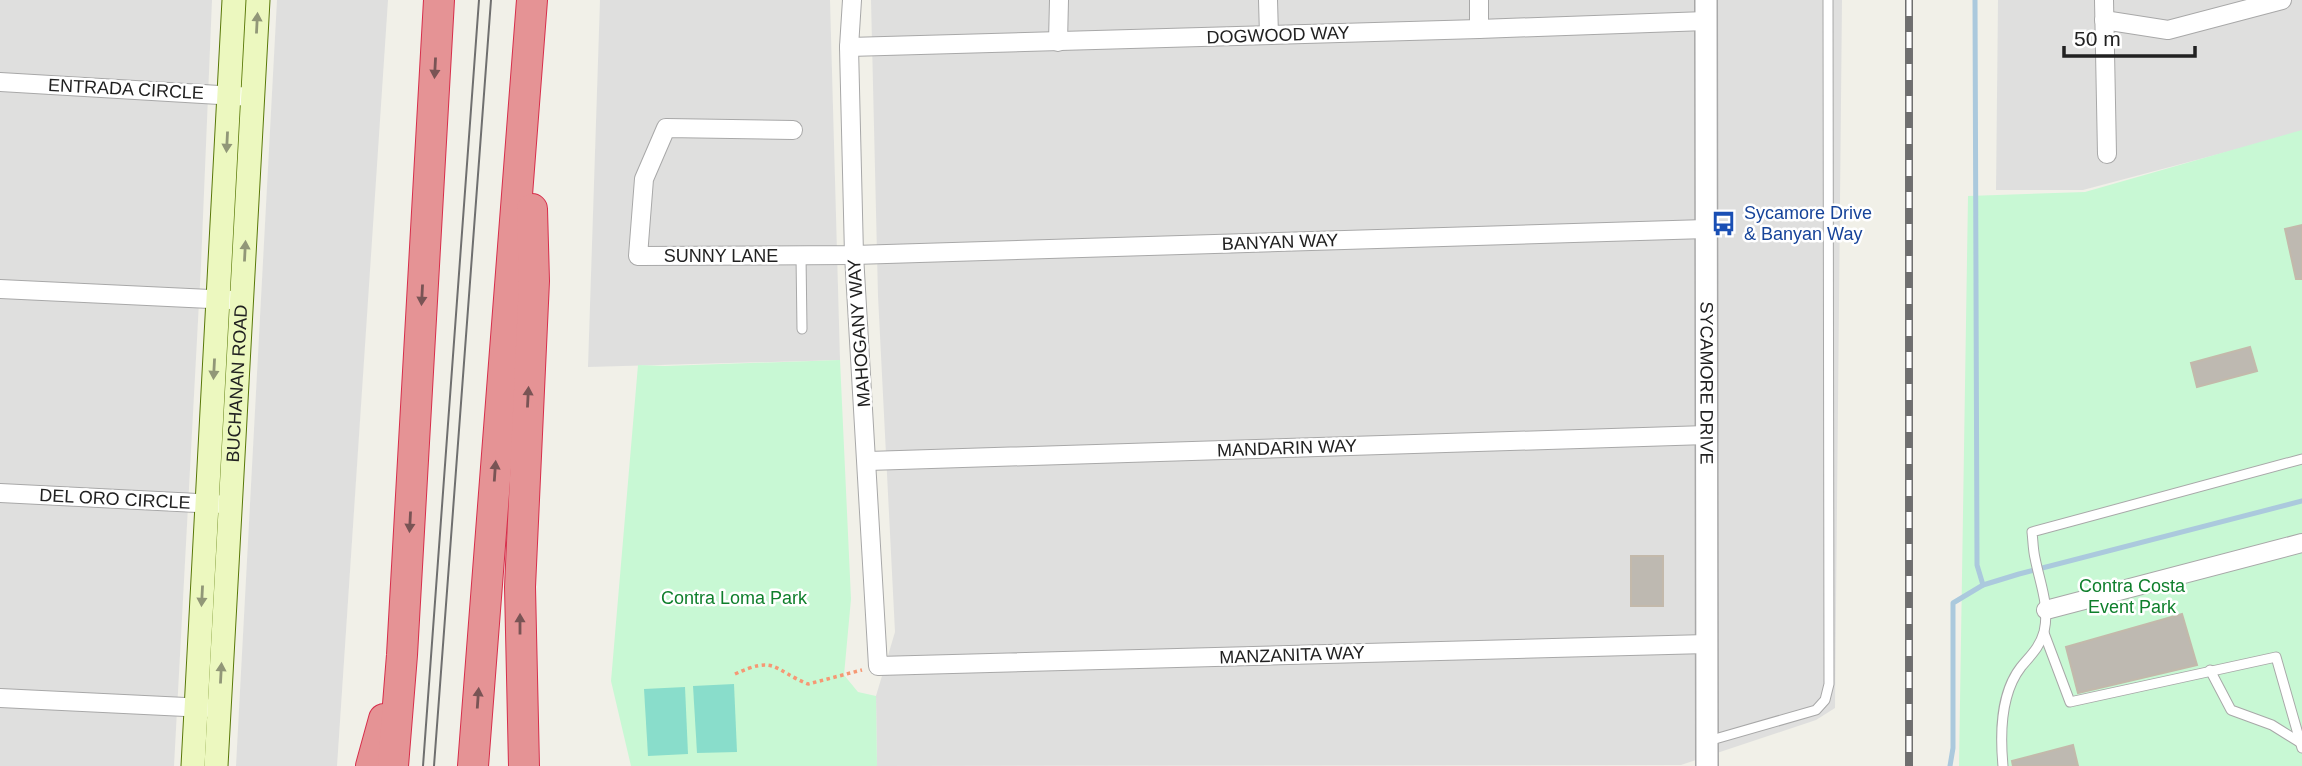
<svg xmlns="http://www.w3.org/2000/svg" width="2302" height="766" font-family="Arial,sans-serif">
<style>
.residential{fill:#dfdfde}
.park{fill:#c8f8d4}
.pitch{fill:#89ddcb}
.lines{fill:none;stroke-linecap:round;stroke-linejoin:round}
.stream{stroke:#abc9dd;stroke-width:5}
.building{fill:#beb9b1;stroke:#c3b9ab;stroke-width:2}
.service-casing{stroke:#a8a8a8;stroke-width:11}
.minor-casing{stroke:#a8a8a8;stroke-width:20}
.tertiary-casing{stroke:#a8a8a8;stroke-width:24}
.secondary-casing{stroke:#597808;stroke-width:25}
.motorway-casing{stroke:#d72e4b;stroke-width:32}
.path{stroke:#f69874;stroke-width:3.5;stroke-dasharray:3.5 3.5;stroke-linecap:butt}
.service{stroke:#fff;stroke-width:9}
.minor{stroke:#fff;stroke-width:18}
.tertiary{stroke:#fff;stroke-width:21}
.secondary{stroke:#ecf8bf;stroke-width:23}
.motorway{stroke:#e59395;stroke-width:30}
.tram{stroke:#6f6f6f;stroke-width:2}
.rail-casing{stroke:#6f6f6f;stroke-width:8}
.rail{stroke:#fff;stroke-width:5;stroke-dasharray:16;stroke-linecap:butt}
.oneway{fill:#919778}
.oneway2{fill:#795455}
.labels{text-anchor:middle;stroke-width:5;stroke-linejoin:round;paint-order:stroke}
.street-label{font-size:18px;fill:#212121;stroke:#fff}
.transit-label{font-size:18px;fill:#164399;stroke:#fff;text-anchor:start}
.park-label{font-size:18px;fill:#0f7f2c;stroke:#fff}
</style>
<rect width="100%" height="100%" fill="#f1f0e8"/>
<!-- residential -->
<g class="residential">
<polygon points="0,0 212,0 201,265 174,766 0,766"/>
<polygon points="277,0 388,0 337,766 236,766"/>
<polygon points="600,0 830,0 840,360 588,367"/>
<polygon points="871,0 1842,0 1835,708 1816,720 1681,765 877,766 876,696 895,632 878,296"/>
<polygon points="1998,0 2302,0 2302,132 2083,190 1996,190"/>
</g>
<!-- park -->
<g class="park">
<polygon points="2302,130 2302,766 1959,766 1968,196 2085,192"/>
<polygon points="840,360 851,599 844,675 858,692 876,696 877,766 631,766 611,681 638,365 665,366"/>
</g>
<!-- pitch -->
<g class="pitch">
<polygon points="734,684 737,752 697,753 693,686"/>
<polygon points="685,687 688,754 648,756 644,689"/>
</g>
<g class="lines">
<!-- stream -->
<g class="stream">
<polyline points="1975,0 1977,565 1983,585"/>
<polyline points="1950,766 1953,748 1953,603 1983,585 2019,574 2302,501"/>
</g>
</g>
<!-- building -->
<g class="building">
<polygon points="2302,225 2302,279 2296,279 2285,229"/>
<polygon points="2250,347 2257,371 2197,387 2191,363"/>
<rect x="1631" y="556" width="32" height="50"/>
<polygon points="2182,614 2197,665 2078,693 2066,647"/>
<polygon points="2073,745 2078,766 2013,766 2012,761"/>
</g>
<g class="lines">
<defs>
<g id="service">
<polyline points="801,256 802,329"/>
<polyline points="2044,633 2070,702 2276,657 2302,748"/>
<polyline points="2210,670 2231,710 2272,725 2301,743"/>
<polyline points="1708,741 1816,710 1825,700 1829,684 1828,0"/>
<path d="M2003,766C2000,734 2000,694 2021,667C2030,656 2040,647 2044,632C2050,606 2040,584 2035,558C2033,550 2033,540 2032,532L2302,459"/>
</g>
<g id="minor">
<polyline points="852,0 849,47 854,255 878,666 1707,644"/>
<polyline points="1268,0 1269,35"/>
<polyline points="2104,0 2107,154"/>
<polyline points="2104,20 2168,30 2282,0"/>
<polyline points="1479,29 1479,0"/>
<polyline points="1058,42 1059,0"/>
<polyline points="849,47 1479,29 1706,21"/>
<polyline points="0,82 253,97"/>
<polyline points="793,130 666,128 644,179 638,256 854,255 1706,229"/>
<polyline points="0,289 231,300"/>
<polyline points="868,461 1707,435"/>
<polyline points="0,493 217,504"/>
<polyline points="2046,610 2302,543"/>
<polyline points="0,698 206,708"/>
</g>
<g id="tertiary">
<path id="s1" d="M1706,0L1707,766"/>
</g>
<g id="secondary">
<polyline points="193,766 234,0"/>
<path id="s2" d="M216,766L258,0"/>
</g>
<g id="motorway">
<polyline points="371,766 384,719"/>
<polyline points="393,766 402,655 439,0"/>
<polyline points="473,766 532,0"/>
<polyline points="524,766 520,587 534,281 532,209"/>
</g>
</defs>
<!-- service casing -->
<use href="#service" class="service-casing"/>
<!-- minor casing -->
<use href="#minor" class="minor-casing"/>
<!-- tertiary casing -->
<use href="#tertiary" class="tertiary-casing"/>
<!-- secondary casing -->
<use href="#secondary" class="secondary-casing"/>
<!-- motorway casing -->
<use href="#motorway" class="motorway-casing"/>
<!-- path -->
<path class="path" d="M735,674C776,655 773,670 808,684L862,670"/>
<!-- service -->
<use href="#service" class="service"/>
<!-- minor -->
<use href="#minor" class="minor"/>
<!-- tertiary -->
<use href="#tertiary" class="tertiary"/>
<!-- secondary -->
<use href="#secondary" class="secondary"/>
<!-- motorway -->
<use href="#motorway" class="motorway"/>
<!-- tram -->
<g class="tram">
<polyline points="423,766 479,0"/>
<polyline points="434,766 491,0"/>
</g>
<defs>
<polyline id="rail" points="1909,0 1909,766"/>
</defs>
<!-- rail casing -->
<use href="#rail" class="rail-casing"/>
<!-- rail -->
<use href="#rail" class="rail"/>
</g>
<!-- one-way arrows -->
<defs><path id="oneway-solid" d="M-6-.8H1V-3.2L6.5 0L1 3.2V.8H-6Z" transform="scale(1.75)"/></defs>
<g class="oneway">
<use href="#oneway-solid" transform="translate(257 23) rotate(-87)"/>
<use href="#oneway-solid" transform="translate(227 142) rotate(93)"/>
<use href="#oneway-solid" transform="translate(245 251) rotate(-87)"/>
<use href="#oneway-solid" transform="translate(214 369) rotate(93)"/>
<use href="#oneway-solid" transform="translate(202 596) rotate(93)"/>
<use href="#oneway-solid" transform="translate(221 673) rotate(-87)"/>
</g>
<g class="oneway2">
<use href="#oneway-solid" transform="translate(435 68) rotate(93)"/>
<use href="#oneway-solid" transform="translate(422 295) rotate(93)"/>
<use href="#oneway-solid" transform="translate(528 397) rotate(-87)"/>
<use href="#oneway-solid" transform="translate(495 471) rotate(-86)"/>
<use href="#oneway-solid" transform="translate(410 522) rotate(93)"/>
<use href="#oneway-solid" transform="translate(520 624) rotate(-90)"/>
<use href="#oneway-solid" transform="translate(478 698) rotate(-86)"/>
</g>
<!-- icons -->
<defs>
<symbol id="bus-bare" viewBox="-9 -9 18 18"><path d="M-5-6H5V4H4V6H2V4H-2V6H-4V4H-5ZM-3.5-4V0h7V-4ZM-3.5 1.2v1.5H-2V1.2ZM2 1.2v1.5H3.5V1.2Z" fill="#1a4fb4" stroke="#fff" stroke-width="2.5" paint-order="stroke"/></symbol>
</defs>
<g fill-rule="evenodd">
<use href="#bus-bare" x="1706" y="206" width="35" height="35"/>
</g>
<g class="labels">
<!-- street labels -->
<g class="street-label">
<text transform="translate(1278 35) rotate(-2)" y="6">DOGWOOD WAY</text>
<text transform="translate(126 89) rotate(3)" y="6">ENTRADA CIRCLE</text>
<text transform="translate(1280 242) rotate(-2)" y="6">BANYAN WAY</text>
<text x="721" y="262">SUNNY LANE</text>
<text transform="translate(859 333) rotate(-94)" y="6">MAHOGANY WAY</text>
<text dy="6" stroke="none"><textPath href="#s2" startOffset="383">BUCHANAN ROAD</textPath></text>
<text dy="6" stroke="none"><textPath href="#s1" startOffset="383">SYCAMORE DRIVE</textPath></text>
<text transform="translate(1287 448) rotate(-2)" y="6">MANDARIN WAY</text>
<text transform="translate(115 499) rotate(3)" y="6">DEL ORO CIRCLE</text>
<text transform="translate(1292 655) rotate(-2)" y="6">MANZANITA WAY</text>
</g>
<!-- transit labels -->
<g class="transit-label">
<text x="1744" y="219">Sycamore Drive<tspan x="1744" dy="21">&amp; Banyan Way</tspan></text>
</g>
<!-- park labels -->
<g class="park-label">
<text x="2132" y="592">Contra Costa<tspan x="2132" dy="21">Event Park</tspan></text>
<text x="734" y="604">Contra Loma Park</text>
</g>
</g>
<!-- scale -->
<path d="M2064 46v10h131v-10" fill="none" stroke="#212121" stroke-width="3.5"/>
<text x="2074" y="46" font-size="21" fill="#212121" stroke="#ffffff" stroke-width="5" paint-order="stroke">50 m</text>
</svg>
